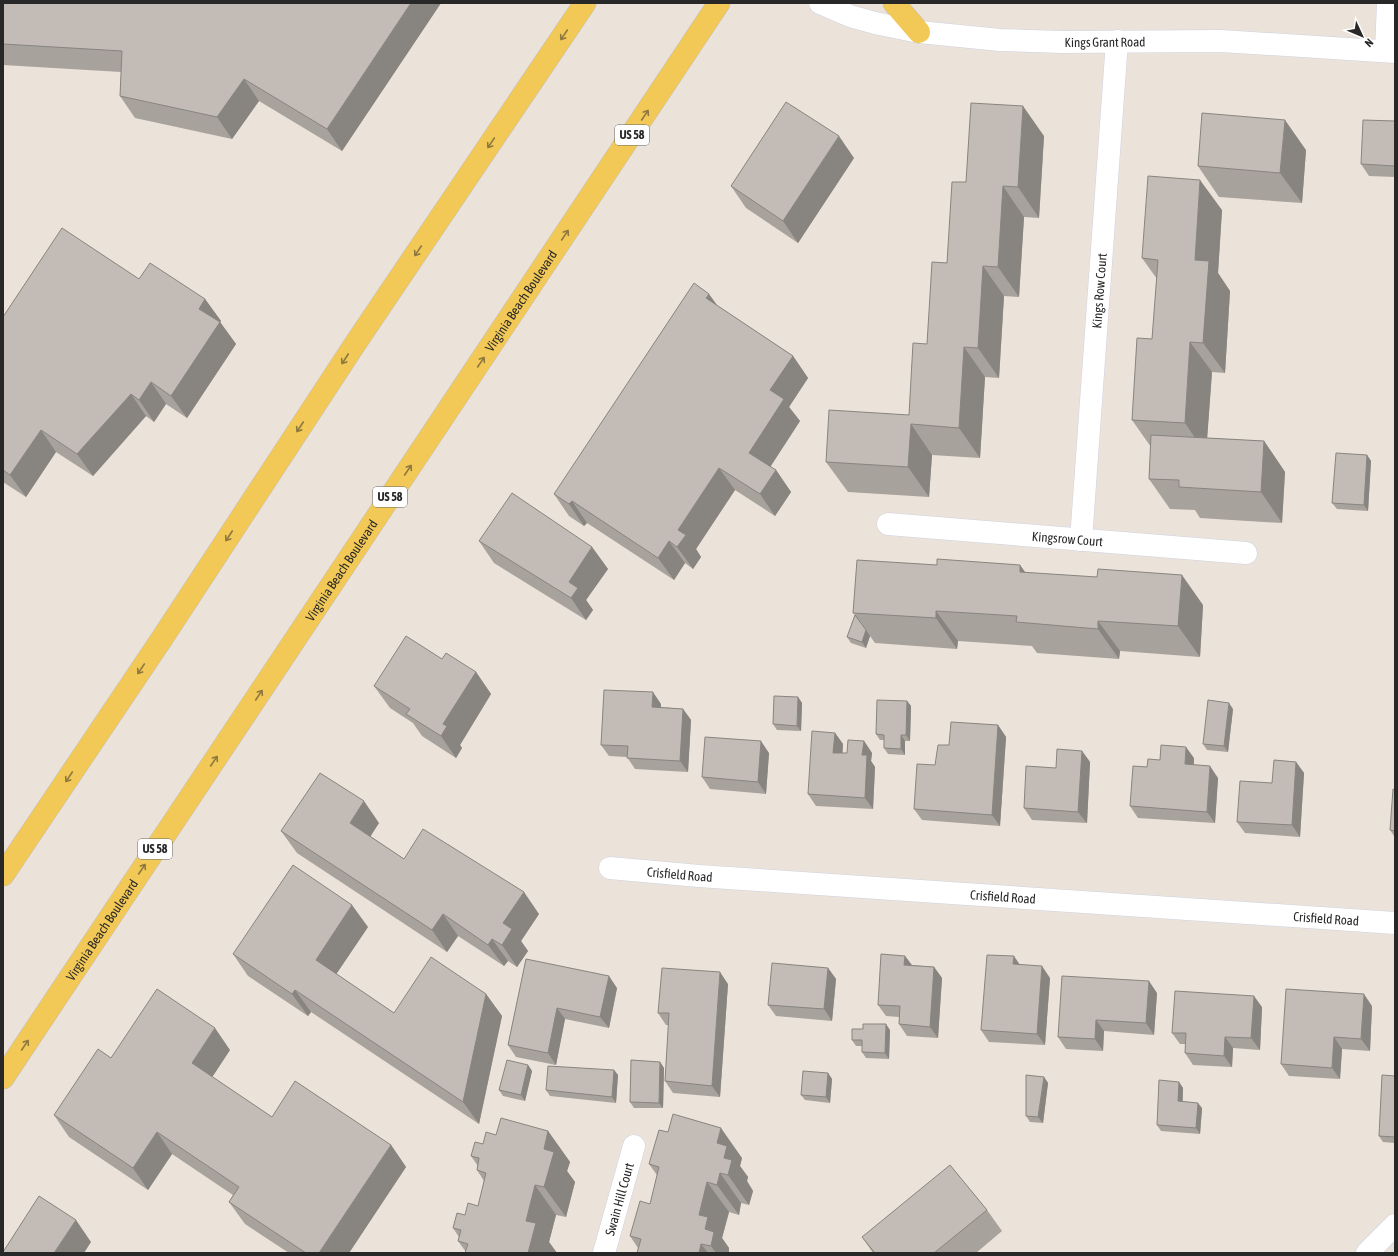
<svg xmlns="http://www.w3.org/2000/svg" width="1398" height="1256" font-family="'Asap Condensed',sans-serif">
<style>
.lines{fill:none;stroke-linecap:round;stroke-linejoin:round}
.street-casing{stroke:#ced2e1;stroke-width:23}
.secondary-casing{stroke:#ced2e1;stroke-width:23}
.primary-casing{stroke:#c3c3c3;stroke-width:23}
.street{stroke:#fff;stroke-width:22}
.secondary{stroke:#fff;stroke-width:22}
.primary{stroke:#f2c856;stroke-width:22}
.wall{fill:#a8a29d}
.shaded-wall{fill:#88847f}
.building{fill:#c3bcb6;stroke:#88847f}
.oneway{stroke:#8d783f}
.labels{text-anchor:middle;stroke-width:3.5;stroke-linejoin:round;paint-order:stroke}
.shield{fill:#fff;stroke:#686868;stroke-width:1}
.shield-label{font-size:12px;font-weight:bold;fill:#282828}
.street-label{font-size:13px;fill:#282828;stroke:#fff}
</style>
<rect width="100%" height="100%" fill="#ebe2d9"/>
<g class="lines">
<defs>
<g id="street">
<polyline points="1386,51 1388,3"/>
<path id="s1" d="M888,524L1246,553"/>
<path id="s2" d="M1081,540L1117,41"/>
<path id="s3" d="M610,868L699,876L1395,923"/>
<path id="s4" d="M604,1253L634,1146"/>
</g>
<g id="secondary">
<path id="s5" d="M820,3L850,16L875,23L919,32L1000,40L1062,42L1221,41L1395,52"/>
<polyline points="1367,1253 1395,1225"/>
</g>
<g id="primary">
<polyline points="894,3 919,32"/>
<polyline points="3,875 163,637 355,344 585,3"/>
<path id="s6" d="M3,1078L719,3"/>
</g>
</defs>
<!-- street casing -->
<use href="#street" class="street-casing"/>
<!-- secondary casing -->
<use href="#secondary" class="secondary-casing"/>
<!-- primary casing -->
<use href="#primary" class="primary-casing"/>
<!-- street -->
<use href="#street" class="street"/>
<!-- secondary -->
<use href="#secondary" class="secondary"/>
<!-- primary -->
<use href="#primary" class="primary"/>
</g>
<!-- wall -->
<g class="wall">
<polygon points="3,3 441,3 342,151 259,101 232,139 135,118 120,96 121,72 3,65"/>
<polygon points="1395,121 1395,177 1369,176 1361,164"/>
<polygon points="1044,136 1039,218 1024,217 1019,297 1004,296 999,378 985,377 980,458 932,455 929,497 848,492 826,462 909,415 927,344 966,182"/>
<polygon points="1306,150 1302,203 1219,197 1198,166"/>
<polygon points="854,158 798,243 746,208 731,186"/>
<polygon points="1222,210 1218,273 1230,291 1225,373 1212,372 1207,438 1264,441 1285,472 1282,523 1200,518 1195,510 1170,509 1149,479 1151,447 1132,420 1152,339 1157,279 1142,258"/>
<polygon points="139,279 205,299 221,321 220,322 236,344 187,418 166,404 154,422 146,416 93,476 56,452 26,497 3,482 3,317"/>
<polygon points="718,306 793,356 808,378 789,407 800,421 770,467 776,470 791,492 775,516 735,490 696,549 701,557 693,569 685,563 674,580 587,523 584,526 569,516 554,494"/>
<polygon points="1367,455 1371,461 1368,511 1337,509 1332,503"/>
<polygon points="479,541 592,547 608,569 586,600 593,610 586,620 494,563"/>
<polygon points="937,565 1020,565 1025,572 1203,605 1200,657 1120,651 1119,659 1037,653 1032,646 958,641 957,649 875,643 870,636 866,648 851,643 847,637 855,615 853,613"/>
<polygon points="442,659 476,672 491,694 460,745 462,748 456,758 422,736 413,723 390,708 374,686"/>
<polygon points="798,697 802,703 801,731 777,730 773,724"/>
<polygon points="907,701 911,706 910,741 905,741 905,755 888,754 884,748 884,740 880,740 876,734"/>
<polygon points="661,704 661,707 683,709 691,720 688,772 635,769 627,757 609,756 601,745"/>
<polygon points="1233,709 1228,752 1207,750 1203,744"/>
<polygon points="998,725 1006,737 1000,826 922,820 914,809 935,765 949,745"/>
<polygon points="835,733 843,744 842,753 847,753 864,741 872,753 871,761 875,767 873,809 816,806 808,794"/>
<polygon points="1082,751 1090,762 1087,823 1032,820 1024,808 1056,768"/>
<polygon points="769,753 766,794 710,789 702,777"/>
<polygon points="1194,758 1194,765 1218,778 1215,823 1138,818 1130,806 1147,767 1160,760"/>
<polygon points="1296,762 1304,773 1300,837 1245,833 1237,822 1272,783"/>
<polygon points="1395,790 1395,836 1394,836 1390,830"/>
<polygon points="379,823 370,836 404,859 539,914 521,941 528,951 517,967 508,961 504,966 458,936 447,952 297,853 281,831"/>
<polygon points="368,927 336,974 394,1013 486,994 502,1016 479,1124 311,1012 308,1016 248,976 233,954"/>
<polygon points="905,956 912,965 934,967 942,978 938,1038 907,1036 899,1024 899,1017 886,1016 878,1005"/>
<polygon points="526,959 617,988 609,1028 565,1019 556,1065 516,1057 508,1045"/>
<polygon points="1020,964 1050,978 1045,1045 989,1042 981,1030"/>
<polygon points="828,968 836,979 832,1021 776,1016 768,1005"/>
<polygon points="728,984 720,1097 673,1093 665,1081 669,1025 666,1025 658,1013"/>
<polygon points="1157,993 1154,1035 1104,1031 1103,1051 1066,1049 1058,1037"/>
<polygon points="1372,1006 1370,1051 1342,1049 1340,1079 1289,1076 1281,1064"/>
<polygon points="1262,1007 1260,1050 1233,1048 1232,1067 1193,1065 1185,1053 1185,1044 1180,1044 1172,1033"/>
<polygon points="863,1029 890,1030 889,1059 866,1058 862,1052 862,1046 856,1046 852,1040"/>
<polygon points="230,1050 212,1077 272,1117 391,1145 406,1167 349,1253 289,1253 245,1224 229,1202 233,1195 172,1154 148,1190 69,1137 54,1115 111,1058"/>
<polygon points="660,1062 664,1068 663,1108 634,1108 630,1102"/>
<polygon points="528,1065 532,1071 525,1101 503,1096 499,1090"/>
<polygon points="614,1070 618,1075 616,1103 550,1096 546,1090"/>
<polygon points="828,1073 832,1079 830,1103 805,1100 801,1095"/>
<polygon points="1395,1076 1395,1143 1383,1142 1379,1136"/>
<polygon points="1044,1077 1048,1083 1043,1123 1030,1122 1026,1116"/>
<polygon points="1179,1082 1183,1088 1183,1101 1202,1108 1200,1134 1161,1131 1157,1125"/>
<polygon points="548,1131 570,1162 567,1171 575,1182 566,1217 556,1215 549,1242 557,1253 465,1253 466,1252 458,1241 459,1237 453,1228 465,1215 478,1206 484,1181 477,1170 478,1166 471,1156 483,1144 496,1135"/>
<polygon points="668,1132 742,1158 740,1166 748,1177 747,1181 753,1191 749,1205 741,1203 739,1215 729,1212 722,1238 729,1248 729,1253 637,1253 638,1248 630,1236 650,1204 657,1175 649,1164"/>
<polygon points="987,1210 1002,1231 976,1253 873,1253 862,1237"/>
</g>
<!-- shaded-wall -->
<g class="shaded-wall">
<polygon points="411,3 441,3 342,151 327,129"/>
<polygon points="244,79 259,101 232,139 217,117"/>
<polygon points="1023,106 1044,136 1039,218 1018,187"/>
<polygon points="1285,120 1306,150 1302,203 1280,173"/>
<polygon points="839,136 854,158 798,243 783,221"/>
<polygon points="1200,180 1222,210 1218,273 1230,291 1225,373 1203,343 1195,260"/>
<polygon points="1003,186 1024,217 1019,297 998,267"/>
<polygon points="983,266 1004,296 999,378 978,348"/>
<polygon points="709,294 725,316 706,298"/>
<polygon points="205,299 221,321 219,324 220,322 236,344 187,418 171,396 199,309"/>
<polygon points="1190,342 1212,372 1206,454 1185,423"/>
<polygon points="964,347 985,377 980,458 959,428"/>
<polygon points="793,356 808,378 789,407 800,421 765,475 749,453 770,390"/>
<polygon points="151,382 166,404 154,422 139,400"/>
<polygon points="131,394 146,416 93,476 77,454"/>
<polygon points="911,424 932,455 929,497 908,467"/>
<polygon points="41,430 56,452 26,497 10,475"/>
<polygon points="1264,441 1285,472 1282,523 1261,492"/>
<polygon points="1367,455 1371,461 1368,511 1364,505"/>
<polygon points="719,468 735,490 696,549 701,557 693,569 677,547 678,530"/>
<polygon points="776,470 791,492 775,516 760,494"/>
<polygon points="572,501 587,523 584,526 569,504"/>
<polygon points="669,541 685,563 674,580 658,558"/>
<polygon points="592,547 608,569 586,600 593,610 586,620 571,598 569,582"/>
<polygon points="1020,565 1041,595 1020,572"/>
<polygon points="1182,575 1203,605 1200,657 1178,626"/>
<polygon points="936,611 958,641 957,649 936,618"/>
<polygon points="1098,621 1120,651 1119,659 1098,629"/>
<polygon points="866,630 870,636 866,648 862,642"/>
<polygon points="476,672 491,694 460,745 462,748 456,758 441,736 443,724"/>
<polygon points="653,692 661,704 660,718 652,707"/>
<polygon points="798,697 802,703 801,731 797,726"/>
<polygon points="907,701 911,706 910,741 906,735"/>
<polygon points="1229,703 1233,709 1228,752 1224,746"/>
<polygon points="683,709 691,720 688,772 680,761"/>
<polygon points="998,725 1006,737 1000,826 992,815"/>
<polygon points="835,733 843,744 842,764 833,753"/>
<polygon points="901,735 905,741 905,755 901,749"/>
<polygon points="761,741 769,753 766,794 758,782"/>
<polygon points="864,741 872,753 871,761 875,767 873,809 865,798 862,755"/>
<polygon points="1186,747 1194,758 1193,776 1185,764"/>
<polygon points="1082,751 1090,762 1087,823 1078,812"/>
<polygon points="1296,762 1304,773 1300,837 1292,825"/>
<polygon points="1210,766 1218,778 1215,823 1207,812"/>
<polygon points="364,801 379,823 365,845 350,823"/>
<polygon points="524,892 539,914 521,941 528,951 517,967 502,945 503,923"/>
<polygon points="352,905 368,927 331,982 316,960"/>
<polygon points="443,914 458,936 447,952 432,930"/>
<polygon points="492,939 508,961 504,966 488,945"/>
<polygon points="905,956 913,967 904,965"/>
<polygon points="1014,956 1022,968 1013,964"/>
<polygon points="1042,966 1050,978 1045,1045 1037,1034"/>
<polygon points="934,967 942,978 938,1038 930,1027"/>
<polygon points="828,968 836,979 832,1021 824,1009"/>
<polygon points="720,972 728,984 720,1097 712,1086"/>
<polygon points="609,976 617,988 609,1028 600,1017"/>
<polygon points="1149,981 1157,993 1154,1035 1146,1023"/>
<polygon points="295,990 311,1012 308,1016 292,994"/>
<polygon points="486,994 502,1016 479,1124 463,1102"/>
<polygon points="1364,994 1372,1006 1370,1051 1361,1039"/>
<polygon points="1254,996 1262,1007 1260,1050 1251,1038"/>
<polygon points="557,1008 565,1019 556,1065 548,1053"/>
<polygon points="1096,1020 1104,1031 1103,1051 1095,1039"/>
<polygon points="886,1024 890,1030 889,1059 885,1053"/>
<polygon points="215,1028 230,1050 207,1085 192,1063"/>
<polygon points="1225,1037 1233,1048 1232,1067 1224,1056"/>
<polygon points="1334,1037 1342,1049 1340,1079 1332,1068"/>
<polygon points="660,1062 664,1068 663,1108 659,1103"/>
<polygon points="528,1065 532,1071 525,1101 521,1095"/>
<polygon points="614,1070 618,1075 616,1103 612,1097"/>
<polygon points="828,1073 832,1079 830,1103 826,1097"/>
<polygon points="1044,1077 1048,1083 1043,1123 1038,1117"/>
<polygon points="1179,1082 1183,1088 1182,1107 1178,1101"/>
<polygon points="1198,1103 1202,1108 1200,1134 1196,1128"/>
<polygon points="721,1128 742,1158 740,1166 748,1177 747,1181 753,1191 749,1205 728,1175 717,1143"/>
<polygon points="548,1131 570,1162 567,1171 575,1182 566,1217 544,1187 544,1149"/>
<polygon points="157,1132 172,1154 148,1190 133,1168"/>
<polygon points="391,1145 406,1167 349,1253 319,1253"/>
<polygon points="720,1173 741,1203 739,1215 717,1185"/>
<polygon points="707,1182 729,1212 722,1238 729,1248 729,1253 716,1253 711,1246 705,1229 699,1215"/>
<polygon points="535,1185 556,1215 549,1242 557,1253 528,1253 526,1221"/>
<polygon points="76,1220 91,1242 84,1253 54,1253"/>
<polygon points="701,1244 708,1253 699,1253"/>
</g>
<!-- building -->
<g class="building">
<polygon points="3,3 411,3 327,129 244,79 217,117 120,96 122,51 3,44"/>
<polygon points="786,102 839,136 783,221 731,186"/>
<polygon points="971,103 1023,106 1018,187 1003,186 998,267 983,266 978,348 964,347 959,428 911,424 908,467 826,462 829,410 909,415 913,343 927,344 932,262 947,263 952,182 966,182"/>
<polygon points="1202,113 1285,120 1280,173 1198,166"/>
<polygon points="1363,120 1395,121 1395,166 1361,164"/>
<polygon points="1148,176 1200,180 1195,260 1209,261 1203,343 1190,342 1185,423 1132,420 1137,338 1152,339 1158,260 1142,258"/>
<polygon points="62,228 139,279 150,263 205,299 199,309 220,322 171,396 151,382 139,400 131,394 77,454 41,430 10,475 3,470 3,317"/>
<polygon points="694,283 709,294 706,298 793,356 770,390 784,399 749,453 776,470 760,494 719,468 678,530 686,535 677,547 669,541 658,558 572,501 569,504 554,494"/>
<polygon points="1151,435 1264,441 1261,492 1179,487 1179,480 1149,479"/>
<polygon points="1336,453 1367,455 1364,505 1332,503"/>
<polygon points="512,493 592,547 569,582 578,588 571,598 479,541"/>
<polygon points="937,559 1020,565 1020,572 1097,577 1098,569 1182,575 1178,626 1098,621 1098,629 1016,622 1017,616 936,611 936,618 853,613 857,560 937,565"/>
<polygon points="855,615 866,630 862,642 847,637"/>
<polygon points="406,636 442,659 446,653 476,672 443,724 447,726 441,736 406,714 410,709 374,686"/>
<polygon points="604,690 653,692 652,707 683,709 680,761 627,758 628,746 601,745"/>
<polygon points="774,696 798,697 797,726 773,724"/>
<polygon points="877,700 907,701 906,735 901,735 901,749 884,748 884,735 876,734"/>
<polygon points="1208,700 1229,703 1224,746 1203,744"/>
<polygon points="951,722 998,725 992,815 914,809 917,764 935,765 938,745 949,745"/>
<polygon points="812,731 835,733 833,753 847,753 848,740 864,741 862,755 867,755 865,798 808,794"/>
<polygon points="705,737 761,741 758,782 702,777"/>
<polygon points="1161,745 1186,747 1185,764 1210,766 1207,812 1130,806 1133,766 1147,767 1148,759 1160,760"/>
<polygon points="1057,749 1082,751 1078,812 1024,808 1026,766 1056,768"/>
<polygon points="1274,760 1296,762 1292,825 1237,822 1240,781 1272,783"/>
<polygon points="320,773 364,801 350,823 404,859 423,829 524,892 503,923 512,929 502,945 492,939 488,945 443,914 432,930 281,831"/>
<polygon points="1393,789 1395,790 1395,831 1390,830"/>
<polygon points="293,865 352,905 316,960 394,1013 431,957 486,994 463,1102 295,990 292,994 233,954"/>
<polygon points="881,954 905,956 904,965 934,967 930,1027 899,1024 900,1006 878,1005"/>
<polygon points="987,955 1014,956 1013,964 1042,966 1037,1034 981,1030"/>
<polygon points="526,959 609,976 600,1017 557,1008 548,1053 508,1045"/>
<polygon points="772,963 828,968 824,1009 768,1005"/>
<polygon points="662,968 720,972 712,1086 665,1081 669,1013 658,1013"/>
<polygon points="1062,976 1149,981 1146,1023 1096,1020 1095,1039 1058,1037"/>
<polygon points="157,989 215,1028 192,1063 272,1117 295,1081 391,1145 319,1253 306,1253 229,1202 239,1187 157,1132 133,1168 54,1115 98,1049 111,1058"/>
<polygon points="1286,989 1364,994 1361,1039 1334,1037 1332,1068 1281,1064"/>
<polygon points="1175,991 1254,996 1251,1038 1225,1037 1224,1056 1185,1053 1186,1033 1172,1033"/>
<polygon points="863,1024 886,1024 885,1053 862,1052 862,1040 852,1040 852,1029 863,1029"/>
<polygon points="507,1060 528,1065 521,1095 499,1090"/>
<polygon points="631,1060 660,1062 659,1103 630,1102"/>
<polygon points="548,1066 614,1070 612,1097 546,1090"/>
<polygon points="803,1071 828,1073 826,1097 801,1095"/>
<polygon points="1026,1075 1044,1077 1038,1117 1026,1116"/>
<polygon points="1382,1075 1395,1076 1395,1137 1379,1136"/>
<polygon points="1159,1080 1179,1082 1178,1101 1198,1103 1196,1128 1157,1125"/>
<polygon points="673,1114 721,1128 717,1143 727,1146 724,1158 732,1160 728,1175 720,1173 717,1185 707,1182 699,1215 708,1217 705,1229 714,1232 711,1246 701,1244 699,1253 637,1253 641,1239 630,1236 640,1201 650,1204 659,1167 649,1164 659,1130 668,1132"/>
<polygon points="501,1118 548,1131 544,1149 554,1152 544,1187 535,1185 526,1221 536,1223 528,1253 465,1253 468,1244 458,1241 461,1230 453,1228 457,1213 465,1215 468,1203 478,1206 486,1173 477,1170 479,1158 471,1156 475,1142 483,1144 486,1132 496,1135"/>
<polygon points="950,1165 987,1210 934,1253 875,1253 862,1237"/>
<polygon points="39,1196 76,1220 54,1253 3,1253 3,1252"/>
</g>
<!-- one-way arrows -->
<defs><path id="oneway-shaft" d="M-6 0H5M1.5-3L5.5 0L1.5 3" fill="none" stroke-width="1.6" stroke-linecap="round" stroke-linejoin="round"/></defs>
<g class="oneway">
<use href="#oneway-shaft" transform="translate(564 35) rotate(124)"/>
<use href="#oneway-shaft" transform="translate(645 115) rotate(-56)"/>
<use href="#oneway-shaft" transform="translate(491 143) rotate(124)"/>
<use href="#oneway-shaft" transform="translate(565 235) rotate(-56)"/>
<use href="#oneway-shaft" transform="translate(418 251) rotate(124)"/>
<use href="#oneway-shaft" transform="translate(345 359) rotate(123)"/>
<use href="#oneway-shaft" transform="translate(481 362) rotate(-56)"/>
<use href="#oneway-shaft" transform="translate(300 427) rotate(123)"/>
<use href="#oneway-shaft" transform="translate(408 470) rotate(-56)"/>
<use href="#oneway-shaft" transform="translate(229 536) rotate(123)"/>
<use href="#oneway-shaft" transform="translate(141 669) rotate(124)"/>
<use href="#oneway-shaft" transform="translate(259 695) rotate(-56)"/>
<use href="#oneway-shaft" transform="translate(214 761) rotate(-56)"/>
<use href="#oneway-shaft" transform="translate(69 777) rotate(124)"/>
<use href="#oneway-shaft" transform="translate(142 869) rotate(-56)"/>
<use href="#oneway-shaft" transform="translate(25 1045) rotate(-56)"/>
</g>
<g class="labels">
<!-- shield labels -->
<g class="shield">
<rect x="615" y="125" width="34" height="20" rx="3"/>
<rect x="373" y="487" width="34" height="20" rx="3"/>
<rect x="138" y="839" width="34" height="20" rx="3"/>
</g>
<g class="shield-label">
<text x="632" y="139">US 58</text>
<text x="390" y="501">US 58</text>
<text x="155" y="853">US 58</text>
</g>
<!-- street labels -->
<g class="street-label">
<text dy="5" stroke="none"><textPath href="#s5" startOffset="290">Kings Grant Road</textPath></text>
<text dy="5" stroke="none"><textPath href="#s2" startOffset="250">Kings Row Court</textPath></text>
<text dy="5" stroke="none"><textPath href="#s6" startOffset="934">Virginia Beach Boulevard</textPath></text>
<text dy="5" stroke="none"><textPath href="#s1" startOffset="180">Kingsrow Court</textPath></text>
<text dy="5" stroke="none"><textPath href="#s6" startOffset="610">Virginia Beach Boulevard</textPath></text>
<text dy="5" stroke="none"><textPath href="#s3" startOffset="70">Crisfield Road</textPath></text>
<text dy="5" stroke="none"><textPath href="#s3" startOffset="394">Crisfield Road</textPath></text>
<text dy="5" stroke="none"><textPath href="#s3" startOffset="718">Crisfield Road</textPath></text>
<text dy="5" stroke="none"><textPath href="#s6" startOffset="178">Virginia Beach Boulevard</textPath></text>
<text dy="5" stroke="none"><textPath href="#s4" startOffset="56">Swain Hill Court</textPath></text>
</g>
</g>
<!-- border -->
<rect width="1398" height="1256" fill="none" stroke="#282828" stroke-width="8"/>
<!-- north arrow -->
<g transform="translate(1362 36) rotate(134)" stroke="#ffffff" stroke-width="3" paint-order="stroke">
<path d="M0-3L7 15L0 10L-7 15Z" fill="#282828"/>
<text y="-6" font-size="11" font-weight="bold" text-anchor="middle" fill="#282828">N</text>
</g>
</svg>
